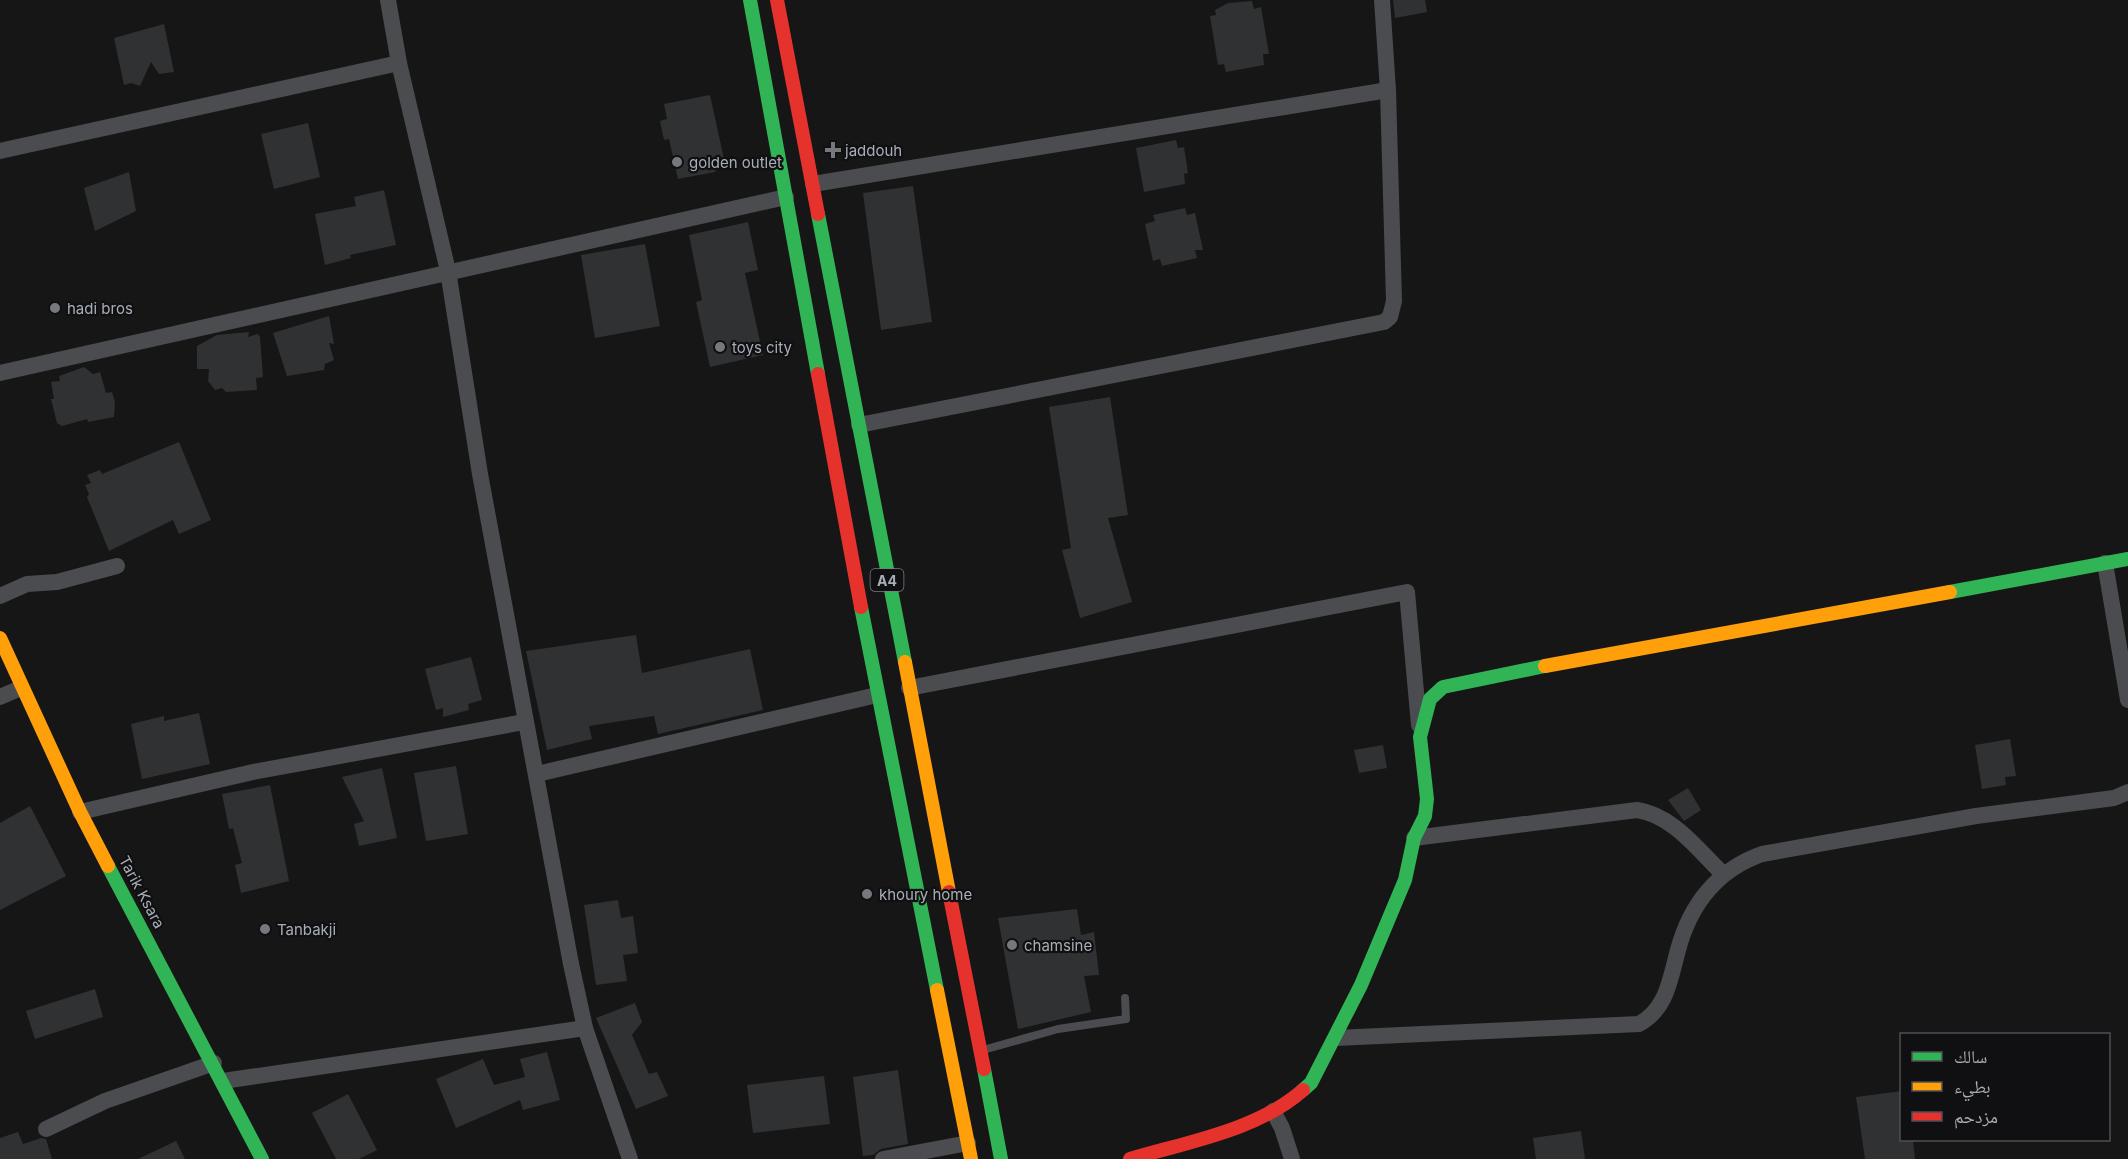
<svg xmlns="http://www.w3.org/2000/svg" width="2128" height="1159" font-family="Inter,'Noto Naskh Arabic',sans-serif">
	<style>
		.building { fill: #303132 }
		.lines { fill: none; stroke-linecap: round; stroke-linejoin: round }
		.lane { stroke: #4a4c4f; stroke-width: 8 }
		.street { stroke: #4a4c4f; stroke-width: 16 }
		.fast { stroke: #30b455; stroke-width: 14 }
		.slow { stroke: #ff9f0a; stroke-width: 14 }
		.jam { stroke: #e5322d; stroke-width: 14 }
		.poi-dot { fill: #75797e; stroke: #101012; stroke-width: 2 }
		.labels { text-anchor: middle; dominant-baseline: central; stroke-width: 4.5; stroke-linejoin: round; paint-order: stroke }
		.shield { fill: #101012; stroke: #7a7f85; stroke-width: 1.5 }
		.shield-label { font-size: 14px; font-weight: bold; fill: #a8aeb6 }
		.poi-label { font-size: 15px; fill: #a8aeb6; stroke: #101012; text-anchor: start }
		.street-label { font-size: 15px; fill: #a8aeb6; stroke: #101012 }
	</style>
	<rect width="100%" height="100%" fill="#161616"/>
	<!-- building -->
	<g class="building">
		<polygon points="1393,0 1425,0 1427,12 1395,18"/>
		<polygon points="1252,1 1254,9 1261,7 1269,54 1263,54 1264,65 1226,72 1224,64 1218,65 1210,16 1216,15 1215,10 1228,3"/>
		<polygon points="164,24 174,72 159,74 151,62 140,86 131,83 124,85 114,38"/>
		<polygon points="710,95 724,159 715,172 678,179 669,139 664,140 660,121 667,119 664,104"/>
		<polygon points="308,123 320,177 274,189 261,134"/>
		<polygon points="1176,140 1178,148 1184,147 1188,173 1184,174 1185,184 1144,192 1136,148"/>
		<polygon points="129,172 136,211 95,231 84,188"/>
		<polygon points="913,186 932,322 881,330 863,193"/>
		<polygon points="384,190 396,245 350,255 351,258 325,265 315,214 356,206 354,197"/>
		<polygon points="1185,208 1187,215 1195,213 1203,250 1195,250 1197,258 1162,266 1160,259 1153,261 1145,224 1155,221 1153,215"/>
		<polygon points="748,222 758,270 745,273 763,355 710,367 696,302 702,300 689,235"/>
		<polygon points="645,244 660,326 595,338 581,255"/>
		<polygon points="329,316 334,344 329,343 334,360 325,364 324,370 287,376 273,333"/>
		<polygon points="249,332 248,337 258,334 260,337 263,377 256,378 257,390 226,392 222,388 215,390 208,381 209,369 197,369 197,346 217,335"/>
		<polygon points="84,367 93,374 100,372 106,393 112,392 115,402 114,417 88,422 87,419 62,426 57,423 51,399 54,399 51,382 60,381 59,376"/>
		<polygon points="1110,397 1128,515 1108,518 1132,602 1080,618 1062,550 1071,548 1049,407"/>
		<polygon points="179,442 211,520 179,534 173,520 109,551 87,497 89,494 85,485 91,483 87,475 100,470 102,474"/>
		<polygon points="636,635 642,673 750,649 763,710 658,734 654,716 589,726 592,739 547,750 526,651"/>
		<polygon points="471,657 482,700 468,704 469,710 443,717 443,708 436,710 425,669"/>
		<polygon points="199,713 210,764 142,779 131,724 164,716 164,721"/>
		<polygon points="2010,739 2016,776 2005,777 2006,785 1982,789 1975,745"/>
		<polygon points="1383,745 1387,768 1359,773 1354,750"/>
		<polygon points="456,766 468,834 426,841 414,773"/>
		<polygon points="382,768 397,838 359,846 354,824 364,821 342,777"/>
		<polygon points="270,785 289,881 241,893 235,865 242,863 233,828 229,829 222,794"/>
		<polygon points="1688,788 1701,810 1684,821 1668,800"/>
		<polygon points="30,806 66,876 0,910 0,823"/>
		<polygon points="618,900 621,918 633,916 638,953 623,955 627,981 596,985 584,905"/>
		<polygon points="1077,909 1081,935 1094,932 1099,975 1084,976 1091,1012 1018,1029 998,918"/>
		<polygon points="95,989 103,1017 35,1039 26,1011"/>
		<polygon points="635,1003 642,1022 632,1035 649,1074 657,1072 668,1096 636,1109 596,1018"/>
		<polygon points="547,1052 560,1100 523,1110 520,1100 456,1128 436,1079 483,1059 494,1085 525,1077 520,1059"/>
		<polygon points="898,1070 908,1144 881,1149 873,1155 863,1156 853,1077"/>
		<polygon points="824,1076 830,1124 753,1133 747,1085"/>
		<polygon points="1902,1091 1902,1140 1913,1140 1915,1159 1865,1159 1856,1097"/>
		<polygon points="348,1094 377,1150 359,1159 336,1159 312,1113"/>
		<polygon points="1581,1131 1585,1159 1536,1159 1533,1138"/>
		<polygon points="18,1132 23,1144 41,1138 46,1139 52,1159 0,1159 0,1138"/>
		<polygon points="176,1141 185,1159 138,1159"/>
	</g>
	<g class="lines">
		<!-- lane -->
		<polyline class="lane" points="983,1050 1058,1029 1126,1019 1125,998"/>
		<!-- street -->
		<g class="street">
			<polyline points="388,0 399,63 448,271 480,474 571,964 585,1028 630,1159"/>
			<polyline points="0,151 399,63"/>
			<polyline points="813,184 1388,90"/>
			<polyline points="0,373 786,197"/>
			<polyline points="859,425 1384,322 1390,317 1394,301 1388,90 1382,0"/>
			<polyline points="2105,563 2128,700"/>
			<polyline points="0,596 27,584 57,582 117,566"/>
			<polyline points="909,688 1407,592 1419,725"/>
			<polyline points="0,697 21,688"/>
			<polyline points="537,774 877,695"/>
			<polyline points="80,812 253,772 524,722"/>
			<path d="M1414,838l223,-28c36,5 62,41 86,64"/>
			<path d="M1336,1038l303,-14c28,-15 31,-45 39,-74 12,-45 39,-80 84,-96l214,-38 138,-18 14,-6"/>
			<polyline points="223,1081 585,1028"/>
			<polyline points="1273,1111 1282,1128 1292,1159"/>
			<polyline points="46,1129 105,1101 214,1063"/>
			<polyline points="883,1159 968,1143"/>
		</g>
		<!-- fast -->
		<g class="fast">
			<polyline points="750,0 818,374"/>
			<polyline points="818,214 905,662"/>
			<polyline points="1950,592 2128,559"/>
			<polyline points="861,607 937,990"/>
			<polyline points="108,866 262,1159"/>
			<polyline points="984,1069 1001,1159"/>
			<polyline points="1303,1090 1311,1083 1361,985 1405,880 1414,838 1425,816 1427,799 1420,737 1430,699 1443,687 1545,666"/>
		</g>
		<!-- slow -->
		<g class="slow">
			<polyline points="0,638 80,812 108,866"/>
			<polyline points="905,662 949,892"/>
			<polyline points="1545,666 1950,592"/>
			<polyline points="937,990 971,1159"/>
		</g>
		<!-- jam -->
		<g class="jam">
			<polyline points="777,0 818,214"/>
			<polyline points="818,374 861,607"/>
			<polyline points="949,892 984,1069"/>
			<path d="M1130,1159c57,-17 128,-29 173,-69"/>
		</g>
	</g>
	<!-- markers -->
	<g class="poi-dot">
		<path d="M830 141h6v6h6v6h-6v6h-6v-6h-6v-6h6z"/>
		<circle cx="677" cy="162" r="6"/>
		<circle cx="55" cy="308" r="6"/>
		<circle cx="720" cy="347" r="6"/>
		<circle cx="867" cy="894" r="6"/>
		<circle cx="265" cy="929" r="6"/>
		<circle cx="1012" cy="945" r="6"/>
	</g>
	<g class="labels">
		<!-- shield labels -->
		<rect class="shield" x="870.5" y="569" width="33" height="22" rx="4.5"/>
		<g class="shield-label">
			<text x="887" y="580">A4</text>
		</g>
		<!-- poi labels -->
		<g class="poi-label">
			<text x="845" y="150">jaddouh</text>
			<text x="689" y="162">golden outlet</text>
			<text x="67" y="308">hadi bros</text>
			<text x="732" y="347">toys city</text>
			<text x="879" y="894">khoury home</text>
			<text x="277" y="929">Tanbakji</text>
			<text x="1024" y="945">chamsine</text>
		</g>
		<!-- street labels -->
		<g class="street-label">
			<text transform="translate(142 892) rotate(62)">Tarik Ksara</text>
		</g>
	</g>
	<!-- legend -->
	<rect x="1900" y="1033" width="210" height="108" fill="#101012" stroke="#4d4f54" stroke-width="1.5"/>
	<rect x="1912" y="1052" width="30" height="9" fill="#30b455" stroke="#4d4f54" stroke-width="1.5"/>
	<text x="1954" y="1063" font-size="18" fill="#a8aeb6">سالك</text>
	<rect x="1912" y="1082" width="30" height="9" fill="#ff9f0a" stroke="#4d4f54" stroke-width="1.5"/>
	<text x="1954" y="1093" font-size="18" fill="#a8aeb6">بطيء</text>
	<rect x="1912" y="1112" width="30" height="9" fill="#e5322d" stroke="#4d4f54" stroke-width="1.5"/>
	<text x="1954" y="1123" font-size="18" fill="#a8aeb6">مزدحم</text>
</svg>
